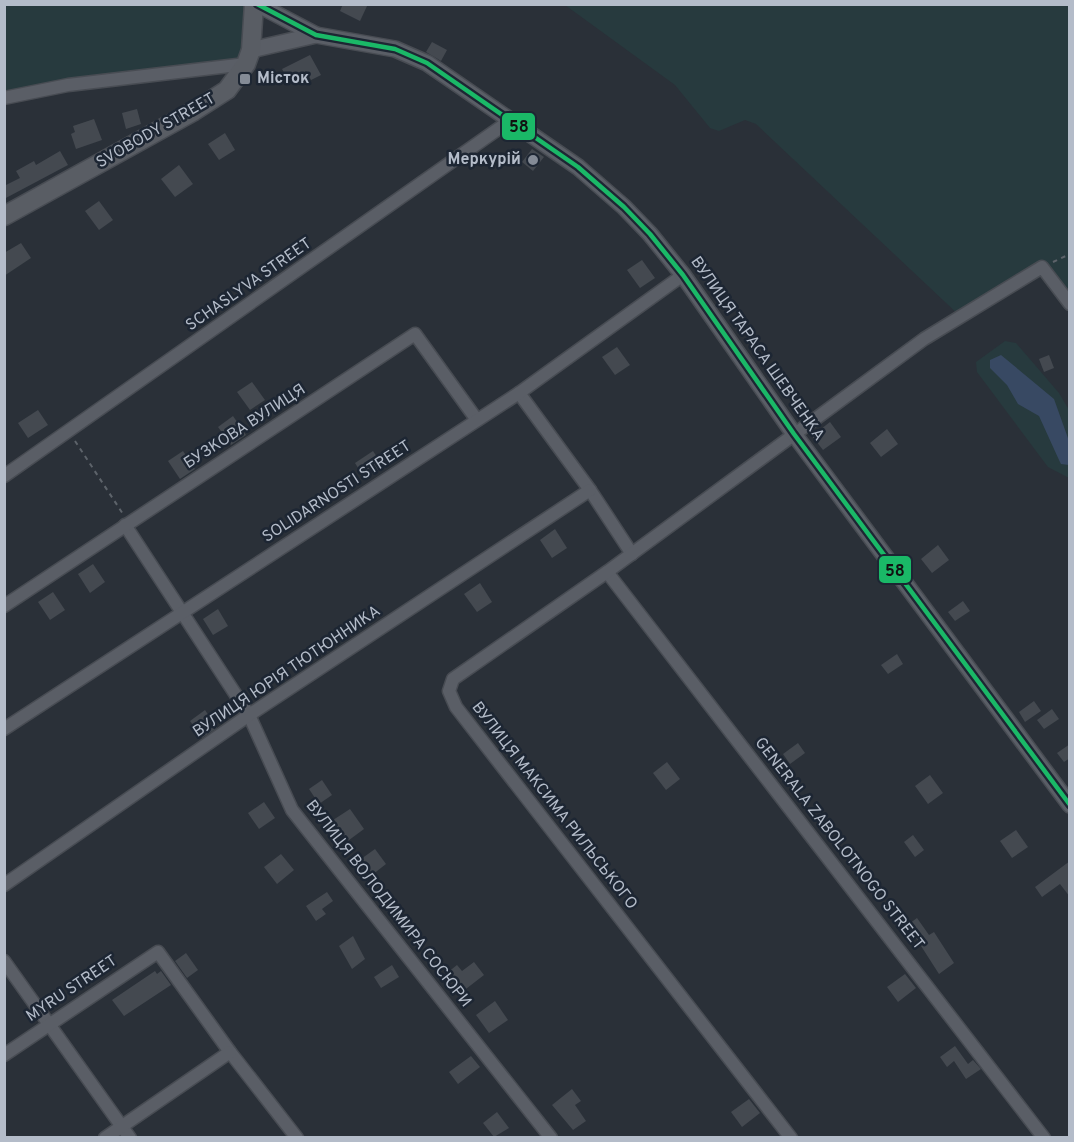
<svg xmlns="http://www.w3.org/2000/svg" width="1074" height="1142" font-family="Overpass,sans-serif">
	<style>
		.green { fill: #273a3e }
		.water { fill: #384963 }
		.building { fill: #444950 }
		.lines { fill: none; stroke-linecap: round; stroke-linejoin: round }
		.minor-casing { stroke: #484c53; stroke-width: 15 }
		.tertiary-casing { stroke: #484c53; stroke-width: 18 }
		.secondary-casing { stroke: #484c53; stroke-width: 21 }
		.path { stroke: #5d636a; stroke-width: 2; stroke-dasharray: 4.5 4.5; stroke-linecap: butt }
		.minor { stroke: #5a5e66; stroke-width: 12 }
		.tertiary { stroke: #5a5e66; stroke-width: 15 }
		.secondary { stroke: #595d64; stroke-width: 18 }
		.bus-1-casing { stroke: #1d2633; stroke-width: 9 }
		.bus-1 { stroke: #1ab867; stroke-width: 4.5 }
		.poi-dot { fill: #848b96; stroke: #1d2633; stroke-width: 2 }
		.labels { text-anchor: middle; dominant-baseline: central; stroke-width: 5; stroke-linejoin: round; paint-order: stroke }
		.poi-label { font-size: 16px; font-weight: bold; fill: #b4bcc9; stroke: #1d2633; text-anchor: start }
		.street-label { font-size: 16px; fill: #b4bcc9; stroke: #1d2633 }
		.line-badge { stroke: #1d2633; stroke-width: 2 }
		.pale-badge-label { font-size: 16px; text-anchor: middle; font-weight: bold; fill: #111 }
	</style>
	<rect width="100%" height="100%" fill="#2a3038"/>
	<!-- green -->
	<g class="green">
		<polygon points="6,5 254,5 246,64 5,98"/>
		<polygon points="565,5 1069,5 1069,304 1042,267 961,317 756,124 745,120 719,131 710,128 675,85"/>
		<polygon points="1005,341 1016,343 1059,393 1069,410 1069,478 1048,467 977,372 976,362"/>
	</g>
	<!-- water -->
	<polygon class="water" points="1001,355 1054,399 1069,441 1069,465 1061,464 1059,460 1039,416 1018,404 1007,385 990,368 990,360"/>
	<!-- building -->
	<g class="building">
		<polygon points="343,4 368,4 360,21 340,11"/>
		<polygon points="432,42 447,50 441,61 426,52"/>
		<polygon points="310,55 321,75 311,80 306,71 289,82 282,69"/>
		<polygon points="137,109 141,124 126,129 122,113"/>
		<polygon points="94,119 102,140 76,149 71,134 75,132 73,126"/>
		<polygon points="225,133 235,150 219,160 208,144"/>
		<polygon points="532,149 544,157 533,171 522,162"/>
		<polygon points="60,151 68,165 4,199 4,186 20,178 16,171 34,161 36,165"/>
		<polygon points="179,165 193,184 175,197 161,179"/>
		<polygon points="99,201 113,220 99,230 85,211"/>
		<polygon points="21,243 31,258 4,276 4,253"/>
		<polygon points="642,260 655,278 640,288 627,270"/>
		<polygon points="617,347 630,365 615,375 602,357"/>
		<polygon points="1049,355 1054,368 1044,372 1039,359"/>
		<polygon points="252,382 265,400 250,410 237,392"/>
		<polygon points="38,410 48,425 28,438 18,423"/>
		<polygon points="233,416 246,435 231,445 218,427"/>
		<polygon points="830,422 841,437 823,450 812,436"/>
		<polygon points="887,429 898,444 881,457 870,443"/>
		<polygon points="183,451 195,469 180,479 168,461"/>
		<polygon points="373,451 383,466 365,479 355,463"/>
		<polygon points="555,529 567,548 552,558 540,540"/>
		<polygon points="938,545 949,560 932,573 921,559"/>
		<polygon points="93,564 105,582 90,593 78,574"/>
		<polygon points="480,583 492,602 477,612 464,594"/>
		<polygon points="53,592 65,610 50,620 38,602"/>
		<polygon points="963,601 970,611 955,621 948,612"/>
		<polygon points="218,609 228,626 213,635 203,619"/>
		<polygon points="897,654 903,664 888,674 881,665"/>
		<polygon points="1034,701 1041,711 1025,722 1019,712"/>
		<polygon points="1052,709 1059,719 1044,729 1037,720"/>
		<polygon points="205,710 217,728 202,738 190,721"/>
		<polygon points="798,743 805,753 790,764 783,754"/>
		<polygon points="1070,744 1070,758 1064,762 1057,753"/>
		<polygon points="667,762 680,779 666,790 653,773"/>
		<polygon points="930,775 943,793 928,804 915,786"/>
		<polygon points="322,780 332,795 319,804 309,789"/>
		<polygon points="264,802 275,818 259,829 248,813"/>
		<polygon points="350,809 364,829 345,843 330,822"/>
		<polygon points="1016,830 1028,847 1012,858 1000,841"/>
		<polygon points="913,835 924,850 915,857 904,842"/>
		<polygon points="375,849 386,864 372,875 361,859"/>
		<polygon points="281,854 294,870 277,884 264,867"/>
		<polygon points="1070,861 1070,897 1060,884 1042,897 1035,887"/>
		<polygon points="327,892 333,901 322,909 326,914 316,921 306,906"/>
		<polygon points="917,918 929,935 934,932 954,963 939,974 914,935 909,938 902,929"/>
		<polygon points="353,936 365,959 352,969 339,946"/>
		<polygon points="186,953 198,970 187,978 175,961"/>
		<polygon points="474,962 484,975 462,992 447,973 457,965 462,971"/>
		<polygon points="392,965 399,977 381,988 374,977"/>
		<polygon points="155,971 157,974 161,971 171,985 124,1016 112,1000"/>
		<polygon points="905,974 916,988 898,1002 887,987"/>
		<polygon points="495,1001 508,1020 489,1033 476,1015"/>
		<polygon points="955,1046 968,1064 973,1060 981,1069 966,1079 954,1061 947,1067 940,1057"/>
		<polygon points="471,1056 480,1067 458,1084 449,1072"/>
		<polygon points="572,1089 581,1101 575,1105 586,1121 573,1130 552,1105"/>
		<polygon points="749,1099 760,1113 742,1127 731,1112"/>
		<polygon points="497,1112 509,1128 494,1137 483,1123"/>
	</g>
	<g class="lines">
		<!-- minor casing -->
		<g class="minor-casing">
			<g id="minor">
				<polyline points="4,98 68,85 246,64"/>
				<polyline points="519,393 590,490 632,554"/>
				<polyline points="4,476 511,120"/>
				<polyline points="125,525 249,715 292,810 551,1138"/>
				<polyline points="607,572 1044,1138"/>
				<polyline points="4,606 415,334 477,420"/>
				<polyline points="4,729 519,393 683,275"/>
				<polyline points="4,885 249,715 590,490"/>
				<polyline points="4,961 130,1138"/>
				<polyline points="4,1055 158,952 230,1052 297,1138"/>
				<polyline points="105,1138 230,1052"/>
				<polyline points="791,1138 456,707 449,691 453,679 607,572 924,339 1042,267 1070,304"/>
			</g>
		</g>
		<!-- tertiary casing -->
		<g class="tertiary-casing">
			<g id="tertiary">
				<polyline points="257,4 316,35 395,49 427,63 578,167 624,207 650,234 683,275 794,434 1070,805"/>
				<polyline points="251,50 316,35"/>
			</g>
		</g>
		<!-- secondary casing -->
		<g class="secondary-casing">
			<polyline id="secondary" points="4,216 194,111 227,90 246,64 251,50 254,4"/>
		</g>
		<!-- path -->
		<g class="path">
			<polyline points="1053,262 1070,254"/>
			<polyline points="75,441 123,514"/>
		</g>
		<!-- minor -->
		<use href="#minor" class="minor"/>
		<!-- tertiary -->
		<use href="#tertiary" class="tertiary"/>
		<!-- secondary -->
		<use href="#secondary" class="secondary"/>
		<!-- bus-1 casing -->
		<g class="bus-1-casing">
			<polyline id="bus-1" points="257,4 316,35 395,49 427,63 578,167 624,207 650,234 683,275 794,434 1070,805"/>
		</g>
		<!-- bus-1 -->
		<use href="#bus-1" class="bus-1"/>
	</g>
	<!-- markers -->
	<g class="poi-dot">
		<rect x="239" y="73" width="12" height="12" rx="3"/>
		<circle cx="533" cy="160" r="6"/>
	</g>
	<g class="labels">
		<!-- poi labels -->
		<g class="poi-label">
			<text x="257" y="79">Місток</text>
			<text x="521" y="160" text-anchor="end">Меркурій</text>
		</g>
		<!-- street labels -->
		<g class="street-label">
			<text transform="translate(156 131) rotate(-30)">SVOBODY STREET</text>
			<text transform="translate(249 285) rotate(-35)">SCHASLYVA STREET</text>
			<text transform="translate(757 349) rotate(55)">ВУЛИЦЯ ТАРАСА ШЕВЧЕНКА</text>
			<text transform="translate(245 427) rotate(-33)">БУЗКОВА ВУЛИЦЯ</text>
			<text transform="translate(337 492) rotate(-33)">SOLIDARNOSTI STREET</text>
			<text transform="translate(287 672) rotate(-34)">ВУЛИЦЯ ЮРІЯ ТЮТЮННИКА</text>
			<text transform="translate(554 806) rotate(52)">ВУЛИЦЯ МАКСИМА РИЛЬСЬКОГО</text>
			<text transform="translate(839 844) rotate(52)">GENERALA ZABOLOTNOGO STREET</text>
			<text transform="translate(388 904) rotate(52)">ВУЛИЦЯ ВОЛОДИМИРА СОСЮРИ</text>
			<text transform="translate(72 989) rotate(-34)">MYRU STREET</text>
		</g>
	</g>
	<g class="line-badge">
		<rect x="501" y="112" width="35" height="29" rx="6" fill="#1ab867"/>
		<rect x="878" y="555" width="34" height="29" rx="6" fill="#1ab867"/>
	</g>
	<g class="pale-badge-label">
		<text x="519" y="132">58</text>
		<text x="895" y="576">58</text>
	</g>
	<!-- border -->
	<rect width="1074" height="1142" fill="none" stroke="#b4bcc9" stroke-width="12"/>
</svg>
